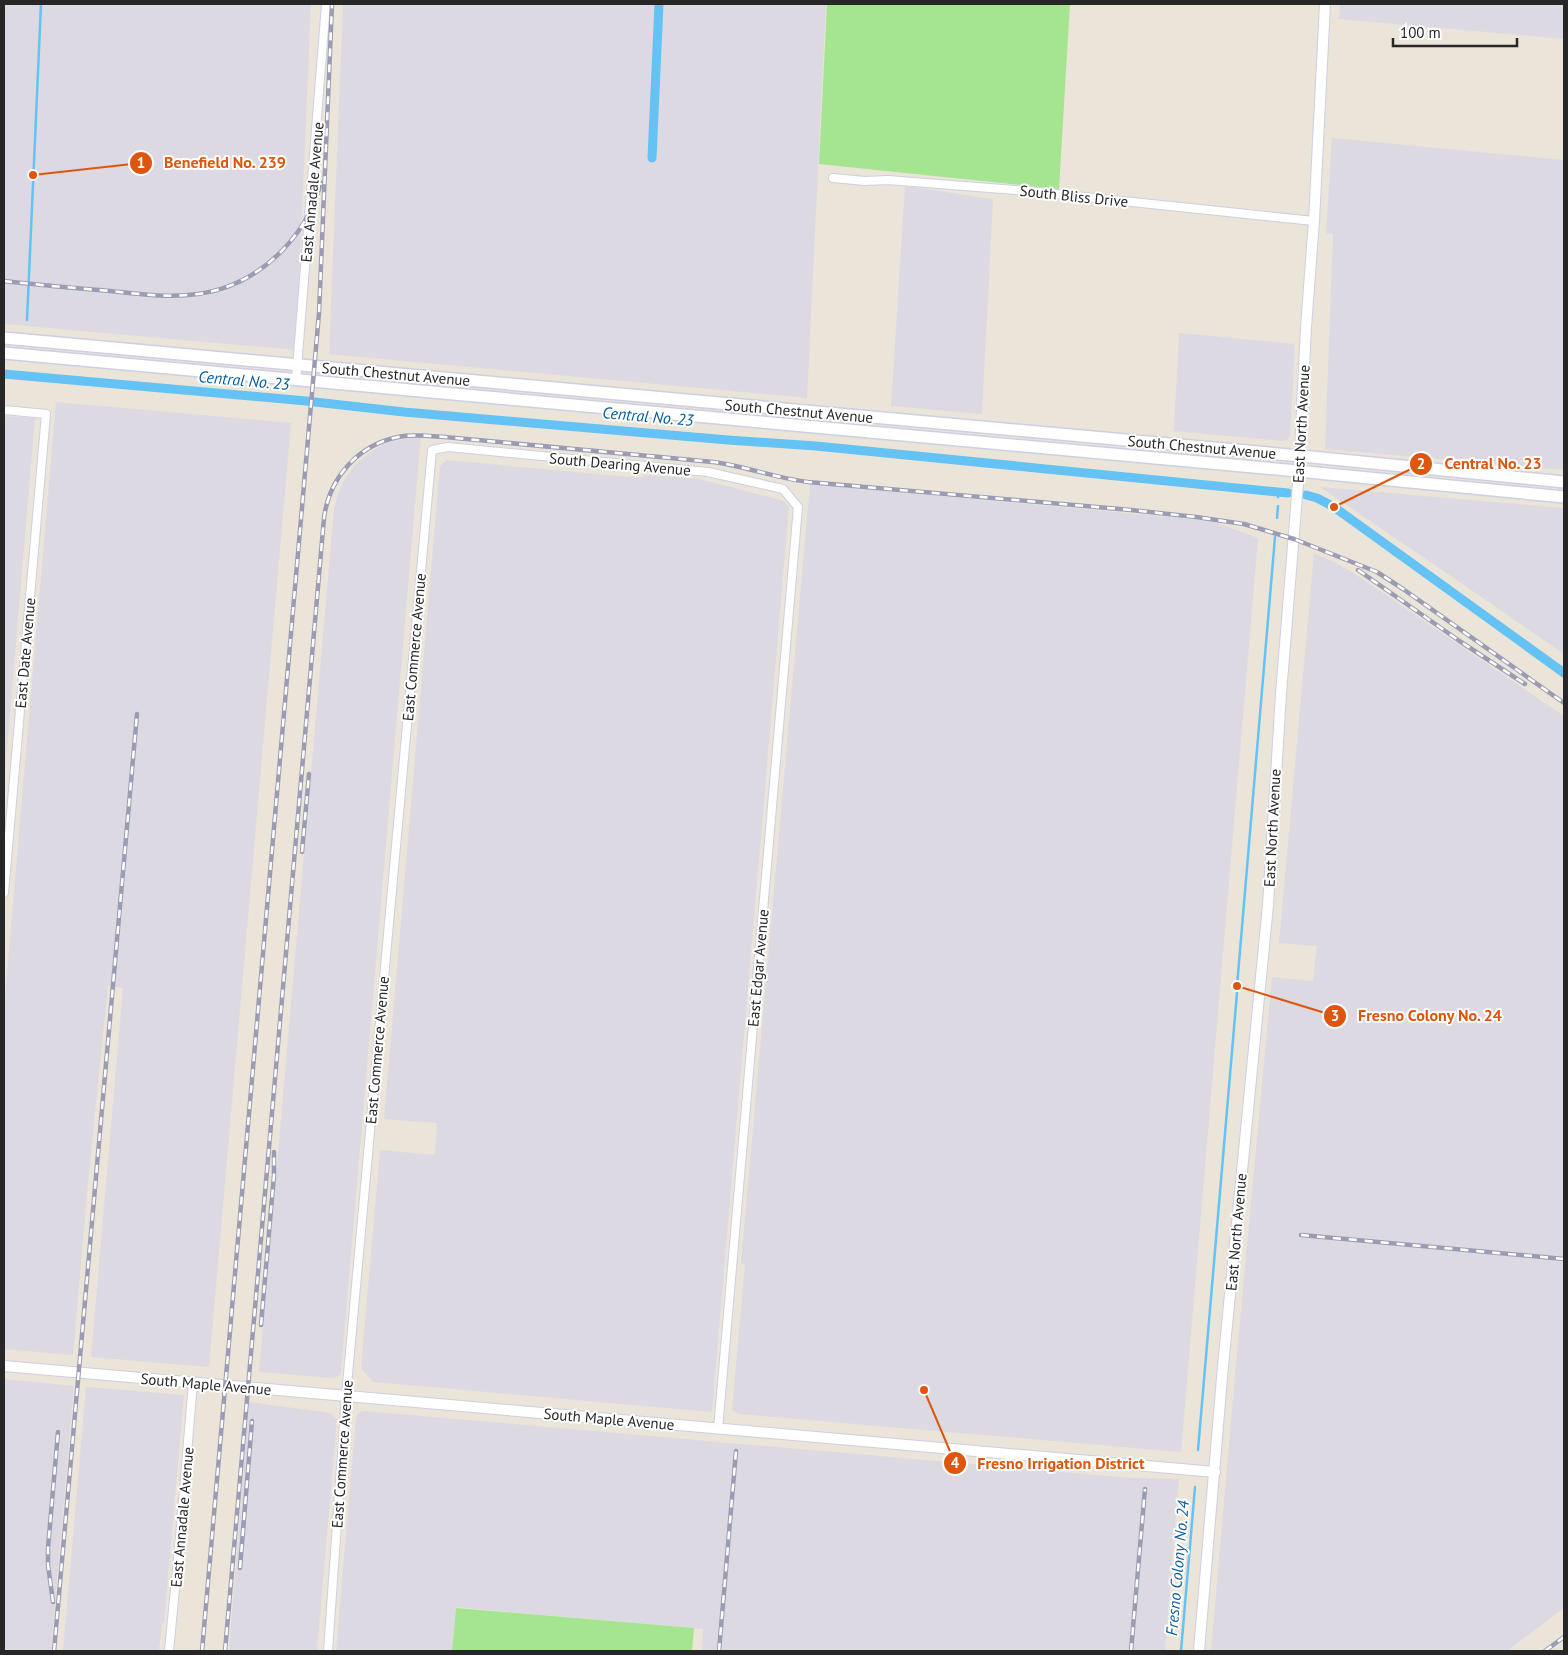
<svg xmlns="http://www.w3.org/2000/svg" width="1568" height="1655" font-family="'PT Sans',sans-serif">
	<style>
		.industrial { fill: #ddd9e3 }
		.green { fill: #a6e590 }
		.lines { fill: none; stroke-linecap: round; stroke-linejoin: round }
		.stream { stroke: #64c2f4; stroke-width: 2.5 }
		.canal { stroke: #64c2f4; stroke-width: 9 }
		.minor-casing { stroke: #cdcfe2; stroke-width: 10 }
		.tertiary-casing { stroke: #cdcfe2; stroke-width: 12 }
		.secondary-casing { stroke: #cdcfe2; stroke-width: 14 }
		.minor { stroke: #fff; stroke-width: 8 }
		.tertiary { stroke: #fff; stroke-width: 10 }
		.secondary { stroke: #fff; stroke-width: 11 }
		.rail-casing { stroke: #9b9cb3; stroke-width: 4.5 }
		.rail { stroke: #fff; stroke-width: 2.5; stroke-dasharray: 8; stroke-linecap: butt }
		.labels { text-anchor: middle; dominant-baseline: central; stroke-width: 4; stroke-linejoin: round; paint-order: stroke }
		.street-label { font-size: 15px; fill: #272727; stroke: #fff }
		.water-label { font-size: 16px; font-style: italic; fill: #075c9c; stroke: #fff }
		.leader { fill: none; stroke: #de560d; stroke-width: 2 }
		.callout-dot { fill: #de560d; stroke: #fff; stroke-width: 2 }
		.mark-label { font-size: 15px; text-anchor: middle; font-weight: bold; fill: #fff }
		.callout-label { font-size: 16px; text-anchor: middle; font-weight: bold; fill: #de560d; stroke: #fff; stroke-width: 4; stroke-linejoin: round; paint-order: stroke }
	</style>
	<rect width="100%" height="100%" fill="#ebe4d8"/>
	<!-- industrial -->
	<g class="industrial">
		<polygon points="4,4 311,4 296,350 4,324"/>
		<polygon points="343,4 826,4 807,398 329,354"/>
		<polygon points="1340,4 1564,4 1564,39 1339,19"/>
		<polygon points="1332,138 1564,160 1564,470 1325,449 1333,234 1326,233"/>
		<polygon points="905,186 993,199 982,414 891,406"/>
		<polygon points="1179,333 1295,344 1290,436 1287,440 1283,441 1174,431"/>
		<polygon points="56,402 291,423 209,1367 91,1357 123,988 108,986 89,1171 73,1355 4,1349 4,1008"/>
		<polygon points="4,416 35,418 4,784"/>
		<polygon points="421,435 341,1371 339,1376 333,1378 259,1372 334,509 338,493 345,479 355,465 367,455 381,445 396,439"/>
		<polygon points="447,460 640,478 645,475 699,479 784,501 789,506 712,1412 373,1382 361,1368 380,1150 435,1155 437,1123 384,1119 440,466"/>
		<polygon points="810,484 1212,521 1258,538 1181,1452 739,1414 732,1410 745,1264 741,1263"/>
		<polygon points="1320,487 1564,508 1564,654 1429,561"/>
		<polygon points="1314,553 1332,561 1352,572 1564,716 1564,1608 1507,1651 1211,1651 1236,1364 1272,977 1313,981 1317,946 1279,943"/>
		<polygon points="4,1379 74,1386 51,1651 4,1651"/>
		<polygon points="86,1387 184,1395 164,1623 162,1624 159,1651 63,1651"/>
		<polygon points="249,1402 331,1413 337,1420 317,1651 229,1651"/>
		<polygon points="364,1411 1132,1478 1179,1479 1165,1651 702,1651 703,1629 456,1607 452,1651 336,1651 356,1418 358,1413"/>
	</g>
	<!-- green -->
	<g class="green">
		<polygon points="827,4 1070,4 1059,189 819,164"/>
		<polygon points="456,1608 694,1628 692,1651 452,1651"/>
	</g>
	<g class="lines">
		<!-- stream -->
		<g class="stream">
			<polyline points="27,320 41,4"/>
			<polyline points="1278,492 1278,497"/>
			<polyline points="1277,518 1278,506"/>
			<polyline points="1237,986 1275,537"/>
			<polyline points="1198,1450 1237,993"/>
			<polyline points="1181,1651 1195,1487"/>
		</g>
		<!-- canal -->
		<g class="canal">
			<polyline points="652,158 659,4"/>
			<polyline points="4,374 306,401 404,412 728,440 816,446 1288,493"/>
			<polyline points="1306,495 1317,498 1334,507 1564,673"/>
		</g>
		<!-- minor casing -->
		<g class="minor-casing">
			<g id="minor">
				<polyline points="833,178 865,181 888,180 1027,191 1314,221"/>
				<polyline points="296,380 326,4"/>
				<polyline points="4,410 46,414 4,893"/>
				<polyline points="169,1651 180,1537 193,1382"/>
				<polyline points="328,1651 346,1396 432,450 448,447 708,472 783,489 798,507 718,1429"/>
			</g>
		</g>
		<!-- tertiary casing -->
		<g class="tertiary-casing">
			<g id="tertiary">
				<polyline points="4,1366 1215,1472"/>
				<polyline points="1199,1651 1223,1366 1268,905 1281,694 1299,471 1306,327 1314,221 1325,4"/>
			</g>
		</g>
		<!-- secondary casing -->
		<g class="secondary-casing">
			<g id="secondary">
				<polyline points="4,338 1312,457 1564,482"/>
				<polyline points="4,353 1287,470 1564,497"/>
			</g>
		</g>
		<!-- minor -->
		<use href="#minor" class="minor"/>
		<!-- tertiary -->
		<use href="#tertiary" class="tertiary"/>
		<!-- secondary -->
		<use href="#secondary" class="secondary"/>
		<!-- rail casing -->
		<g class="rail-casing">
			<g id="rail">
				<path d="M4,281c35,4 71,7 106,10 29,3 58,7 88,3 59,-8 107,-54 123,-111"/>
				<polyline points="1358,570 1461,642 1525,684"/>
				<polyline points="302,852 309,774"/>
				<polyline points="1301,1235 1564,1259"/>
				<polyline points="261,1325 274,1175 274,1152"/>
				<polyline points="240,1568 252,1421"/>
				<polyline points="53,1602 48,1565 48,1548 58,1432"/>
				<polyline points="54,1651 137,714"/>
				<polyline points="202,1651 319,313 332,4"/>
				<path d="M225,1651l99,-1133c5,-40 34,-73 74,-81 16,-3 31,-1 47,0l268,25c32,4 62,16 95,20l323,28 65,7 48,7 50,15 83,33 26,17 161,114"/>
				<polyline points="719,1651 736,1451"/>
				<polyline points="1131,1651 1145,1489"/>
				<polyline points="1545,1651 1564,1637"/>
			</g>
		</g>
		<!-- rail -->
		<use href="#rail" class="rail"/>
	</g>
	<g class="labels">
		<!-- street labels -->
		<g class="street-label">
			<text transform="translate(312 192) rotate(-85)">East Annadale Avenue</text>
			<text transform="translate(1074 196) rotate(6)">South Bliss Drive</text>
			<text transform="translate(396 374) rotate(5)">South Chestnut Avenue</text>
			<text transform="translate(799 411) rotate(5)">South Chestnut Avenue</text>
			<text transform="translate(1301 424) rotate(-87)">East North Avenue</text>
			<text transform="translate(1202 447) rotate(5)">South Chestnut Avenue</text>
			<text transform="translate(620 464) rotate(5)">South Dearing Avenue</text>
			<text transform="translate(414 647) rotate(-85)">East Commerce Avenue</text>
			<text transform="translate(25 653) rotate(-85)">East Date Avenue</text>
			<text transform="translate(1272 828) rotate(-87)">East North Avenue</text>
			<text transform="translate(758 968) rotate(-85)">East Edgar Avenue</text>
			<text transform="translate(377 1050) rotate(-85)">East Commerce Avenue</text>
			<text transform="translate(1236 1232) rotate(-85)">East North Avenue</text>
			<text transform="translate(206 1384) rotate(5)">South Maple Avenue</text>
			<text transform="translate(609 1419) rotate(5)">South Maple Avenue</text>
			<text transform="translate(342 1454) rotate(-86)">East Commerce Avenue</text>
			<text transform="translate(182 1517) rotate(-85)">East Annadale Avenue</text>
		</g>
		<!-- water labels -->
		<g class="water-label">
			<text transform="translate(244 380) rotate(5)">Central No. 23</text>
			<text transform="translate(648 416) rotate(5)">Central No. 23</text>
			<text transform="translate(1177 1568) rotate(-85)">Fresno Colony No. 24</text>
		</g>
	</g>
	<!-- callouts -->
	<path class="leader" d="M33 175L141 163M1334 507L1421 464M1237 986L1335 1016M924 1390L955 1463"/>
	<g class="callout-dot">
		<circle cx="33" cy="175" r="5"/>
		<circle cx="1334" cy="507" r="5"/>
		<circle cx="1237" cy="986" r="5"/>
		<circle cx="924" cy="1390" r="5"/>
		<circle cx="141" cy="163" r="12"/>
		<circle cx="1421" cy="464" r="12"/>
		<circle cx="1335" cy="1016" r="12"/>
		<circle cx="955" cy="1463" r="12"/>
	</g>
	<g class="mark-label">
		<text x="141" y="168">1</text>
		<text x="1421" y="469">2</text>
		<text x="1335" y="1021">3</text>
		<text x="955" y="1468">4</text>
	</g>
	<g class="callout-label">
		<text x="225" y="168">Benefield No. 239</text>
		<text x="1493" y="469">Central No. 23</text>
		<text x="1430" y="1021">Fresno Colony No. 24</text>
		<text x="1061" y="1469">Fresno Irrigation District</text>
	</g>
	<!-- border -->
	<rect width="1568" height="1655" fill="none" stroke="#272727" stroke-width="10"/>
	<!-- scale -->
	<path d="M1393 38v8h124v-8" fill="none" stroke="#272727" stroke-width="2.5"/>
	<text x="1400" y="38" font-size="15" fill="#272727" stroke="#ffffff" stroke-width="4" paint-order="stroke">100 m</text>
</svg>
